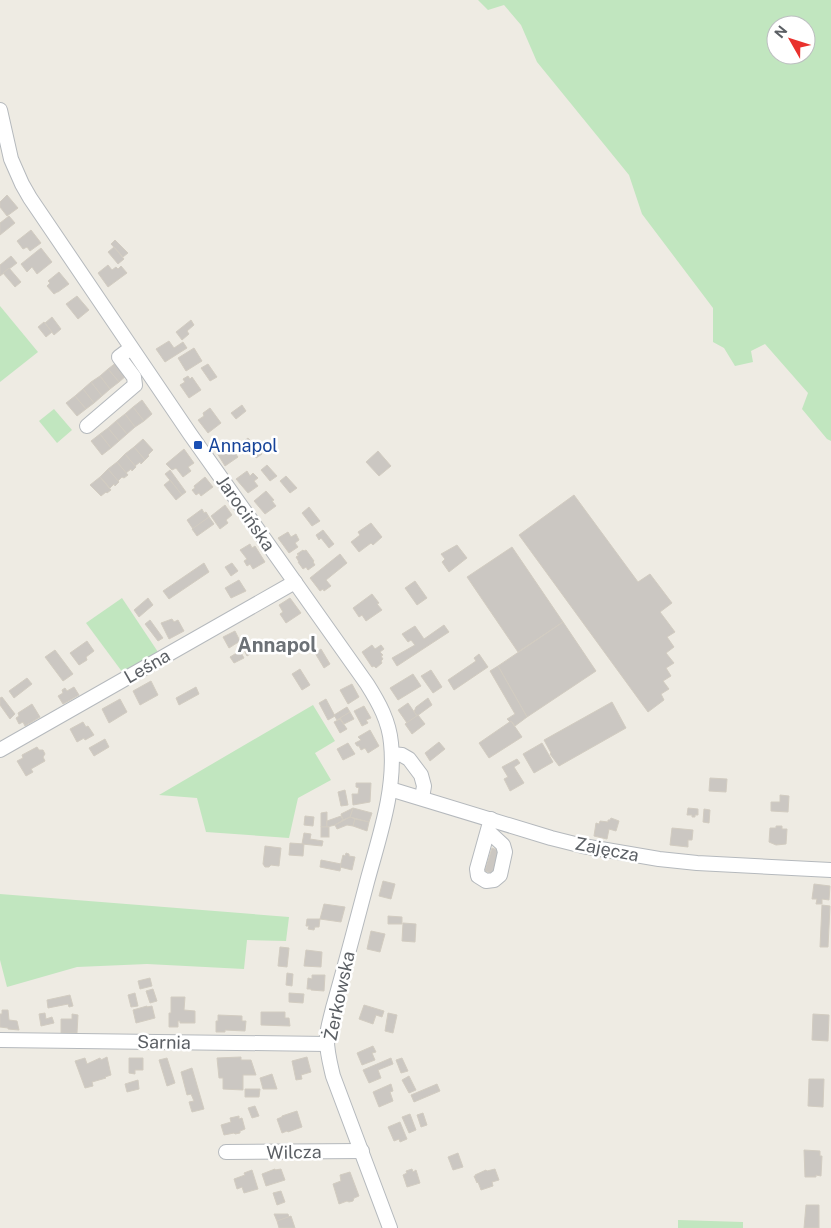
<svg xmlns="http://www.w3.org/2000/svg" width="831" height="1228" font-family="'Public Sans',sans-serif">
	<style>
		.green { fill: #c1e6bf; fill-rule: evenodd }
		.building { fill: #cbc7c2; stroke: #d2ccc1 }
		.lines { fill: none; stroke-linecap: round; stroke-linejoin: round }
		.minor-casing { stroke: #b5b9bd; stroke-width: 16 }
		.minor { stroke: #fff; stroke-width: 14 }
		.transit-dot { fill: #1a4fb4; stroke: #fff; stroke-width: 2 }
		.labels { text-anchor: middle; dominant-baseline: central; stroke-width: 5; stroke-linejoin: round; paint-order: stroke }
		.transit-label { font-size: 18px; fill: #164399; stroke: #fff; text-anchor: start }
		.street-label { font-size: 18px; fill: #5b5f64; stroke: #fff }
		.quarter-label { font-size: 20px; font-weight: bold; fill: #6c7176; stroke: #fff }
	</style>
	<rect width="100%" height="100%" fill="#eeebe3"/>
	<!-- green -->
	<g class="green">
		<path d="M478,0h353v441l-4,-2 -25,-30 6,-16 -43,-49 -14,7 2,11 -18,4 -11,-18 -11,-6v-34l-71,-94 -13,-39 -92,-113 -16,-37 -17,-20 -16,5zM776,25h30v30h-30z"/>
		<polygon points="0,306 38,352 0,382"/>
		<polygon points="54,409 72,430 57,443 39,421"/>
		<polygon points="122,598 158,652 123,673 86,623"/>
		<polygon points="313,705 335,741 315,753 331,780 298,798 289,838 206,832 197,798 159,795"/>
		<polygon points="0,894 289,917 286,941 247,940 244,969 147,964 77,967 7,987 0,960"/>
		<polygon points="678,1220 743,1222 743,1228 678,1228"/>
	</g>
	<!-- building -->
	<g class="building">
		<polygon points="7,195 18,208 7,216 0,207 0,202"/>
		<polygon points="9,216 15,223 0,235 0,223"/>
		<polygon points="31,230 41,243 30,251 27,247 23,249 17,241"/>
		<polygon points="115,240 128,253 123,257 111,244"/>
		<polygon points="114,247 124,259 118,264 108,252"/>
		<polygon points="41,248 52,262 37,274 32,267 27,272 21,264"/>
		<polygon points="11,256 17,263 0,276 0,265"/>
		<polygon points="108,265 112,270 116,267 118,269 121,266 127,273 108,287 98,273"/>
		<polygon points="9,268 21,282 15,287 3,273"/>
		<polygon points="59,272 69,284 58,292 57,292 54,294 47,286 50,283 48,281"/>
		<polygon points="77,296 89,310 78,319 66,304"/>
		<polygon points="52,317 61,329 54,335 45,323"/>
		<polygon points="191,320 194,325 187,331 189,334 182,340 176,332"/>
		<polygon points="44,322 52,332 46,337 38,327"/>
		<polygon points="169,341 174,348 183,342 187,348 165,362 156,349"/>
		<polygon points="194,348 202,361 186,371 178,358"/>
		<polygon points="117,362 127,375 119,382 108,369"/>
		<polygon points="208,364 217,377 210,381 201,368"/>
		<polygon points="108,369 119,382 110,389 100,376"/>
		<polygon points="100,376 110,389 102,396 91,382"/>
		<polygon points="188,376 190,379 192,377 201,390 189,398 180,385 185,382 183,379"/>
		<polygon points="91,382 102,396 94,403 83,389"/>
		<polygon points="83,389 94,403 86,409 75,396"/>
		<polygon points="75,396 86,409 77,416 66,403"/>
		<polygon points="142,400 152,414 144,421 133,407"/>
		<polygon points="242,405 246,411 236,419 231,413"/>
		<polygon points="133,407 144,421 135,427 125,414"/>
		<polygon points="210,408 221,423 208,433 198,420 204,416 203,413"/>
		<polygon points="125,414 135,427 127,434 116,421"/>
		<polygon points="116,421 127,434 119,441 108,428"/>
		<polygon points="108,428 119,441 111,448 100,434"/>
		<polygon points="100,434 111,448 102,455 91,441"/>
		<polygon points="248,438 262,454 256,458 243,442"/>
		<polygon points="143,439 153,450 148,455 149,456 145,460 134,447"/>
		<polygon points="233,442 236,446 232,449 238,457 225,466 217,453"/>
		<polygon points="134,447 145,460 141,464 140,462 135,466 125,454"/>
		<polygon points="184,449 194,463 188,467 191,471 183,477 176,468 172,470 166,464"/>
		<polygon points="378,451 391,466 379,476 366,462"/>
		<polygon points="125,454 136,467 132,471 131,469 126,473 117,462"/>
		<polygon points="117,462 128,475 124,478 122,477 118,481 108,469"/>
		<polygon points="267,465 277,476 270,481 261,470"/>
		<polygon points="108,469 119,482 115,486 114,484 110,488 100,477"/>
		<polygon points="170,470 186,492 182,495 165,474"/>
		<polygon points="247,471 250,476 253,473 258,478 254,481 258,486 248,493 236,479"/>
		<polygon points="286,476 297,488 290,493 280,481"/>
		<polygon points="100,477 111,490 107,493 106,492 101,496 90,485"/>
		<polygon points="205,477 213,487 201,496 199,493 196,495 192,490 195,488 194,486"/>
		<polygon points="170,480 182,495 176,500 164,485"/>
		<polygon points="266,491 274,500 272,501 276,506 265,514 254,501"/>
		<polygon points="574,495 638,582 650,574 672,603 660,612 675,632 667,637 674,647 666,653 674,663 666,668 671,676 663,681 669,689 661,694 664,700 648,712 519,535"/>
		<polygon points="225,505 232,515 226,520 228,523 220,529 211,516"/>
		<polygon points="309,507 320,521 312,526 302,513"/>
		<polygon points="202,509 204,513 206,512 209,517 193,529 187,520"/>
		<polygon points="209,517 214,524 197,536 192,529"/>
		<polygon points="371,523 382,537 373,545 371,543 359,552 351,542 360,535 358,532"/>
		<polygon points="323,530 334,544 329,548 321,538 319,540 316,535"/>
		<polygon points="288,532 291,537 296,534 299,540 295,543 298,547 289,553 278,538"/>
		<polygon points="250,544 252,548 255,546 265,562 253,569 250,564 247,566 244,561 247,559 240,550"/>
		<polygon points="457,545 467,558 449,572 442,562 445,559 441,554"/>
		<polygon points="512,547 563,622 518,652 467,577"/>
		<polygon points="303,550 304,551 306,550 314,561 313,562 315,565 308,570 306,567 303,569 298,562 299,562 296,557 299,555 297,554"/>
		<polygon points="340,554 347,563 326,580 331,586 324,591 323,589 320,591 310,578"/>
		<polygon points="204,563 209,572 169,599 163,591"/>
		<polygon points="232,563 238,571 231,576 225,567"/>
		<polygon points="239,580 246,591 231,598 225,588"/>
		<polygon points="415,581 427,598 417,605 405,588"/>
		<polygon points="372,594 379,603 377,604 382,610 366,621 362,615 359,617 353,608"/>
		<polygon points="148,598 153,605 139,617 134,610"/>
		<polygon points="290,598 301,613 286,623 280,614 283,612 279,605"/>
		<polygon points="172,619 174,622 178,620 184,631 169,639 161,623"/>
		<polygon points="150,620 163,638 158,641 145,624"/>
		<polygon points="563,622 596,671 527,717 498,666"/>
		<polygon points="444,625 449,632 397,666 392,658 415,645 411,640 408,642 402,634 415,626 424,639"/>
		<polygon points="235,631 240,641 229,648 223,637"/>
		<polygon points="87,641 94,651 86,657 87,660 79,665 70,653"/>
		<polygon points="248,643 250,647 252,645 255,651 247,656 244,650 247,648 246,645"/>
		<polygon points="372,645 375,649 381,645 384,649 380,652 383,655 381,656 383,659 381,661 382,663 376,668 374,666 372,667 362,652"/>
		<polygon points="321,649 330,664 324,668 315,653"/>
		<polygon points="55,650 73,674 63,681 45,657"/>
		<polygon points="240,651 244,658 234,663 230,657"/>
		<polygon points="479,654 488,667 454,690 448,680 476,661 474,658"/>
		<polygon points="498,666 527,717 515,726 511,721 510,722 507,719 515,714 490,671"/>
		<polygon points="300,669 310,685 302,690 292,674"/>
		<polygon points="431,670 442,687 433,693 421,676"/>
		<polygon points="413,674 421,686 398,700 390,688"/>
		<polygon points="27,678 32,684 14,698 9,691"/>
		<polygon points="151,681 158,695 140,705 133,691"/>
		<polygon points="352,684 359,697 348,704 340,690"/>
		<polygon points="74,687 79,695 63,704 58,696 63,693 62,690 65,688 67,691"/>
		<polygon points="196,687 199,694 179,705 176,698"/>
		<polygon points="2,697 15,714 10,719 0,705 0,698"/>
		<polygon points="428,698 432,705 417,716 414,712 416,707"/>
		<polygon points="120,699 127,712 109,723 102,709"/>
		<polygon points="326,699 335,716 328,720 319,703"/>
		<polygon points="612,702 626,728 559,766 550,754 551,753 544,740"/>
		<polygon points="408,703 417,716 407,723 398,710"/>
		<polygon points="32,704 40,717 25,726 23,722 19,724 16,718 19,716 18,713"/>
		<polygon points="364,706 371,718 366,720 368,723 362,726 354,711"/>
		<polygon points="347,707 350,712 337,720 334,715"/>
		<polygon points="350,712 354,719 344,724 340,718"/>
		<polygon points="418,715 425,724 412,734 405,724"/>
		<polygon points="340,719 347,729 340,733 334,722"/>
		<polygon points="511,721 522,737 489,758 479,743"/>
		<polygon points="83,722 86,727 88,726 94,735 85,740 84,738 77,742 70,729"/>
		<polygon points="370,730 379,746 368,753 365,748 361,750 359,746 357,746 355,743 361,740 358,737"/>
		<polygon points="105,739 109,747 94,756 89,748"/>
		<polygon points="439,742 445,749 430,761 425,753"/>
		<polygon points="348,743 355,754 343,760 337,749"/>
		<polygon points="542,743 553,762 534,773 523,754"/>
		<polygon points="37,747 39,750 43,750 45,754 43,757 45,761 31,769 33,772 26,776 17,761 23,758 22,755"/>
		<polygon points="517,759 520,763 514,767 524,783 510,791 504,779 508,777 502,767"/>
		<polygon points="710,778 727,779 726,792 709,791"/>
		<polygon points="356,783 371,783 370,802 353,805 352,794 358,794 359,788 356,787"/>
		<polygon points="345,790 348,805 341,806 338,792"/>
		<polygon points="780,795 789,796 788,812 771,811 771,802 780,802"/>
		<polygon points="353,808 372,813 369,822 350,817"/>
		<polygon points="353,808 350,817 343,820 341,814"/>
		<polygon points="688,808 698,809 698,815 695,815 695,817 692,817 692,815 687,815"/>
		<polygon points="704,809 710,810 709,823 703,822"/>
		<polygon points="327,812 327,827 321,827 321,813"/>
		<polygon points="305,816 314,817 313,826 304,825"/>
		<polygon points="341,816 343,820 335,825 327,827 327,821"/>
		<polygon points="350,817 355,819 353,826 347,825 337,829 335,825"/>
		<polygon points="611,818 619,821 616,831 609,829 607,839 594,836 596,823 599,824 600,821 608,822 608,820 610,820"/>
		<polygon points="355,819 369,822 367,831 353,826"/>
		<polygon points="776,826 782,826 782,829 787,829 786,844 776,845 769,842 770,828 776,828"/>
		<rect x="321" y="827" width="8" height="10"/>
		<polygon points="672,828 693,830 692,840 688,840 688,847 670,845"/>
		<polygon points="304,833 311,834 310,839 323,841 322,846 302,844"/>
		<polygon points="290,843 304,844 303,856 289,855"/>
		<polygon points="265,846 281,848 279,866 271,865 269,867 265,867 263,864"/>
		<polygon points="492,848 502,852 494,874 485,871"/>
		<polygon points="346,853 349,854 349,856 355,857 352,870 340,867 343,855 345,856"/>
		<polygon points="321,860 341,864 340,871 320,867"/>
		<polygon points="383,881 395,884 391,899 379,896"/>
		<polygon points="814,884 830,886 829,900 822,899 822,904 816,904 817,899 812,899"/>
		<polygon points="324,904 345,907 341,922 320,919"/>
		<polygon points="822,905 830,906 828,947 820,947"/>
		<polygon points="388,916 402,917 402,924 388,924"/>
		<polygon points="307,919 320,919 319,927 315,927 314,930 308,929 309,926 306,926"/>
		<polygon points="403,923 416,924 415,942 402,941"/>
		<polygon points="371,931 385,934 380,952 367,949"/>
		<polygon points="280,947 289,948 287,967 278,966"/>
		<polygon points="306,950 322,952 321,967 304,966"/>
		<polygon points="287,973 293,974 292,986 286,985"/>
		<polygon points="312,975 325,975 324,991 311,990 311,989 307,989 308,978 312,979"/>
		<polygon points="150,978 152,986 140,989 138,981"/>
		<polygon points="153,989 157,1001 150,1003 146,991"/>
		<polygon points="135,993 138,1006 131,1007 128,995"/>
		<polygon points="289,993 304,994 303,1003 289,1002"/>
		<polygon points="70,995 73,1006 69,1007 68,1004 48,1008 47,1000"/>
		<polygon points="171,997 185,997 184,1010 195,1011 195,1023 180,1023 180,1021 178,1021 178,1027 169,1027 169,1013 171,1013"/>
		<polygon points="364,1005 384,1011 382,1017 376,1015 373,1024 359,1019"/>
		<polygon points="147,1006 147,1007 152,1006 155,1018 136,1023 133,1010"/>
		<polygon points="2,1010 8,1010 9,1020 17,1021 19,1030 8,1029 8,1028 0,1027 0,1014 2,1014"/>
		<polygon points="261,1012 285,1012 285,1018 289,1018 290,1026 261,1025"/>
		<polygon points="45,1013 46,1019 52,1017 54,1023 41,1026 39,1014"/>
		<polygon points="388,1013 397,1015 393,1033 385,1031"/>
		<polygon points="72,1014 78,1015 77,1033 61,1033 61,1019 72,1019"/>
		<polygon points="813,1014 829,1015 828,1041 812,1040"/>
		<polygon points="218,1015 242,1016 242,1021 246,1021 245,1031 225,1030 225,1032 216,1032 216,1021 218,1021"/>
		<polygon points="373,1046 376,1052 372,1053 375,1060 362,1065 357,1053"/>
		<polygon points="107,1057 111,1075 105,1077 106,1078 92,1082 93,1086 85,1088 75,1061 85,1058 87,1064 100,1058 101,1060"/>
		<polygon points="241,1057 241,1060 251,1060 256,1075 243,1075 243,1090 223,1089 223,1078 219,1078 217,1058"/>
		<polygon points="307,1057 311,1072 301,1075 302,1079 296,1080 292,1061"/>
		<polygon points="129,1058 143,1058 143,1070 135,1070 135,1074 129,1073"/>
		<polygon points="167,1058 175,1083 167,1086 159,1060"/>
		<polygon points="391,1058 393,1064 378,1070 381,1078 369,1083 363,1070"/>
		<polygon points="402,1058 408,1071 401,1073 396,1060"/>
		<polygon points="192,1068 204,1109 192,1112 189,1102 194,1101 191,1094 187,1095 181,1072"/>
		<polygon points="272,1074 277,1089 263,1089 260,1078"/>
		<polygon points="409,1076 416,1090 409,1093 402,1080"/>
		<polygon points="809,1079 824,1079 823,1107 808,1106"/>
		<polygon points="138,1080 139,1089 127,1092 125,1084"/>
		<polygon points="391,1084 393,1091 390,1092 393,1101 379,1107 373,1092"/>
		<polygon points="437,1084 440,1091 414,1102 411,1095"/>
		<polygon points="245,1089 260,1089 259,1097 245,1097"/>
		<polygon points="255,1106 259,1116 252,1118 248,1108"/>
		<polygon points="297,1111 302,1127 288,1132 287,1131 282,1133 277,1119 282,1117 282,1116"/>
		<polygon points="423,1113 427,1125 421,1127 417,1115"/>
		<polygon points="410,1114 416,1130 409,1133 402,1117"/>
		<polygon points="239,1116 239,1119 242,1118 245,1129 240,1131 240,1133 235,1134 234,1133 224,1135 221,1125 231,1122 230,1118"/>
		<polygon points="400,1122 407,1139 400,1142 399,1139 394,1141 388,1127"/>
		<polygon points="804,1150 820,1151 820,1156 822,1156 821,1176 816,1175 816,1177 805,1177"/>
		<polygon points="458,1153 463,1167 453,1170 448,1157"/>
		<polygon points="275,1169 275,1170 281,1169 285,1180 266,1186 262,1174"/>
		<polygon points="412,1169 413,1172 416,1170 420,1183 407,1187 403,1175 407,1173 406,1171"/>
		<polygon points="495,1169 499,1180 492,1182 493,1186 481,1190 478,1182 477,1183 474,1176 476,1176 475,1175 486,1170 487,1171"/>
		<polygon points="252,1170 258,1189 244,1193 242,1187 237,1189 234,1179 245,1175 244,1173"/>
		<polygon points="350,1172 359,1196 354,1198 353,1201 349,1202 347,1201 339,1204 333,1184 341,1181 340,1175"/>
		<polygon points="281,1191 285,1202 277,1205 273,1193"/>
		<polygon points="806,1205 819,1205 819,1228 804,1228"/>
		<polygon points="274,1214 288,1214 289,1217 277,1221"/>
		<polygon points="291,1216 295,1228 279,1228 277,1221"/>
	</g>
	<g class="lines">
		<!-- minor casing -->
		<g class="minor-casing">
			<g id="minor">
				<path d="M0,110l11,49 11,25 8,14 160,236 177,250c12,19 22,37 24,59 5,47 -12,94 -24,139 -11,42 -22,84 -34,126 -2,9 -5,18 -6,28 -1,13 3,27 6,40l57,152"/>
				<polyline points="87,426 135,385 134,377 119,357 131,348"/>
				<polyline points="0,750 295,582"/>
				<polyline points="392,754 402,755 409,759 421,775 424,786 422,798"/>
				<polyline points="390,789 551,838 583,846 659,859 697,863 831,870"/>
				<polyline points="488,831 503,845 505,852 500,875 494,880 486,881 478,876 477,869 491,819"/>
				<polyline points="0,1040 327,1044"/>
				<polyline points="226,1152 362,1151"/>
			</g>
		</g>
		<!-- minor -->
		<use href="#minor" class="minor"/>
	</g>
	<!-- markers -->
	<rect class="transit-dot" x="193" y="440" width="10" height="10" rx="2.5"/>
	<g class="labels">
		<!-- transit labels -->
		<g class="transit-label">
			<text x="208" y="445">Annapol</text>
		</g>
		<!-- street labels -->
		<g class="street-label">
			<text transform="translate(246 513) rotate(55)">Jarocińska</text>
			<text transform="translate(147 666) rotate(-30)">Leśna</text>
			<text transform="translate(607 849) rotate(11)">Zajęcza</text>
			<text transform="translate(339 996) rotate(-78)">Żerkowska</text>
			<text transform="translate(164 1042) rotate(1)">Sarnia</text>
			<text transform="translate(294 1152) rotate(-1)">Wilcza</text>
		</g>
		<!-- quarter labels -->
		<g class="quarter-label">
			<text x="277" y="645">Annapol</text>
		</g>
	</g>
	<!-- north arrow -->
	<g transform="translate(791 40) rotate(309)"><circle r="24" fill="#ffffff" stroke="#bdbfc1"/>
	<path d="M0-4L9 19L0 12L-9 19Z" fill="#e9312d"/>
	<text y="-8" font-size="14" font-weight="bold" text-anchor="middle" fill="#5b5f64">N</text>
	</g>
</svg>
